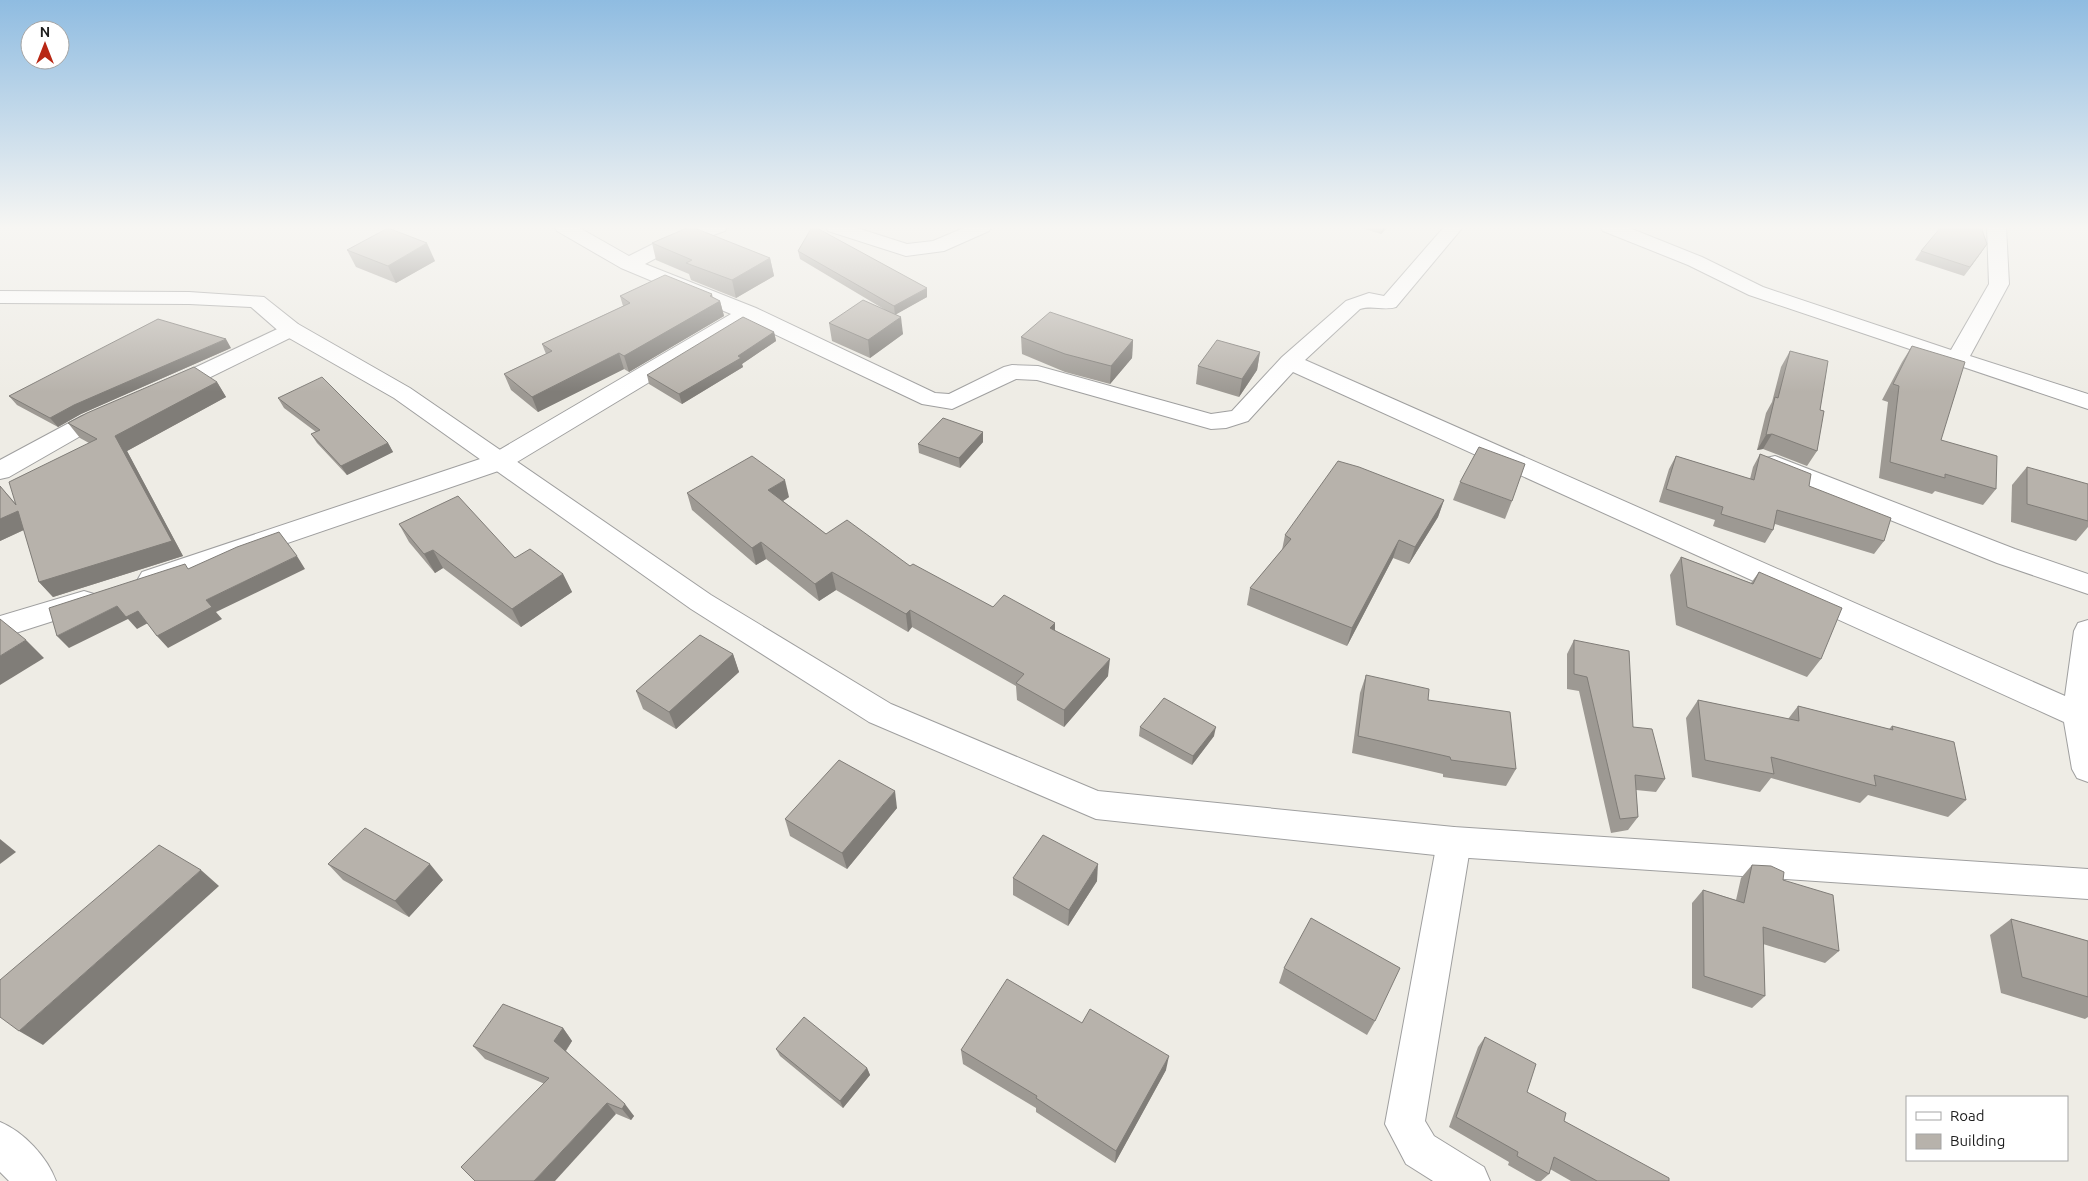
<svg xmlns="http://www.w3.org/2000/svg" width="2088" height="1181" font-family="Ubuntu,sans-serif">
	<style>
		.lines { fill: none; stroke-linecap: round; stroke-linejoin: round }
		.minor-casing { stroke: #9f9f9f; stroke-width: 2 }
		.tertiary-casing { stroke: #9f9f9f; stroke-width: 2 }
		.minor { fill: #fff; fill-rule: evenodd }
		.tertiary { fill: #fff; fill-rule: evenodd }
		.wall { fill: #9d9993 }
		.shaded-wall { fill: #807d78 }
		.building { fill: #b7b2ab; stroke: #807d78 }
	</style>
	<rect width="100%" height="100%" fill="#eeece5"/>
	<g class="lines">
		<!-- minor casing -->
		<g class="minor-casing">
			<g id="minor">
				<path d="M555,227h23l51,29 32,-16 39,-13h27l-2,4 -50,17 -30,16 111,44 179,85 14,1 55,-27 8,-2 26,1 173,48 21,-3 50,-54 64,-56 23,-8 15,3 60,-69h19l-67,80c-12,4 -23,-2 -36,2l-55,51 760,336 9,-65 4,-8 10,-3v162l-11,-4 -5,-9 -8,-47 -771,-350 -45,49 -22,7 -15,1 -174,-49 -21,-1 -64,30 -30,-5 -173,-82 -242,146 -345,118 -10,3 -10,-3 -4,-7 4,-7 347,-116 242,-142 -110,-46 -64,-37z"/>
				<polygon points="825,227 854,227 907,244 933,241 966,227 992,227 989,231 944,251 906,256 828,231"/>
				<polygon points="1600,227 1627,227 1702,257 1763,287 1951,350 1989,284 1987,227 2006,227 2009,284 1970,356 2088,394 2088,409 1749,295 1688,265 1603,231"/>
				<polygon points="290,323 298,324 301,329 298,334 176,394 168,396 160,394 157,389 160,384"/>
				<polygon points="108,407 116,409 120,414 116,419 98,426 9,477 0,479 0,460 82,416"/>
				<polygon points="1775,456 2015,549 2088,574 2088,594 1997,563 1766,470 1763,464 1766,458"/>
				<polygon points="84,591 94,594 98,601 94,608 0,638 0,616"/>
				<polygon points="1454,827 1466,832 1471,842 1425,1121 1434,1136 1484,1167 1490,1181 1433,1181 1406,1164 1385,1124 1437,842 1442,832"/>
				<path d="M0,1122c24,10 47,35 56,59h-47l-9,-9z"/>
			</g>
		</g>
		<!-- tertiary casing -->
		<g class="tertiary-casing">
			<polygon id="tertiary" points="0,291 189,292 264,297 298,324 410,388 711,595 891,704 1098,791 1454,827 2088,869 2088,899 1454,857 1096,819 869,722 691,609 394,398 282,334 251,307 189,304 0,303"/>
		</g>
		<!-- minor -->
		<use href="#minor" class="minor"/>
		<!-- tertiary -->
		<use href="#tertiary" class="tertiary"/>
	</g>
	<!-- wall -->
	<g class="wall">
		<polygon points="1359,227 1388,227 1381,234"/>
		<polygon points="1939,227 1981,227 1987,244 1964,276 1915,260 1921,251 1940,228"/>
		<polygon points="652,243 770,258 774,276 736,298 691,280 689,274 656,260"/>
		<polygon points="347,250 435,261 396,283 356,267"/>
		<polygon points="798,251 927,297 896,314 903,334 870,358 832,341 829,323 887,311 800,259"/>
		<polygon points="620,296 713,297 720,301 724,316 629,372 624,369 538,412 511,390 504,374 546,354 542,344 623,306"/>
		<polygon points="774,332 776,341 742,364 743,367 682,404 649,384 647,375"/>
		<polygon points="1021,337 1133,340 1132,358 1110,384 1065,372 1022,354"/>
		<polygon points="1912,346 1941,440 1996,489 1983,505 1935,491 1932,494 1879,478 1888,402 1882,400 1902,362"/>
		<polygon points="231,348 81,414 58,427 17,405 9,396"/>
		<polygon points="1790,351 1820,410 1817,451 1807,466 1763,449 1757,450 1766,413 1772,402 1781,367"/>
		<polygon points="1260,352 1257,370 1239,397 1196,384 1198,366"/>
		<polygon points="217,382 226,397 127,451 183,556 53,597 39,582 24,530 0,541 0,486 16,504 89,443 80,438 68,423"/>
		<polygon points="278,398 388,443 393,452 347,475 317,443 311,434 316,432 284,408"/>
		<polygon points="983,432 983,442 960,468 919,453 918,444"/>
		<polygon points="1760,454 1809,486 1884,541 1874,554 1775,524 1773,530 1765,543 1713,526 1715,520 1659,502 1669,469 1676,456 1750,479 1753,467"/>
		<polygon points="2027,467 2088,521 2088,527 2076,541 2011,522 2012,485"/>
		<polygon points="1460,482 1512,501 1505,519 1453,500"/>
		<polygon points="687,493 789,497 783,501 826,534 910,566 993,607 1055,631 1108,676 1064,727 1017,700 1016,686 912,627 908,632 836,590 819,601 766,559 756,565 692,510"/>
		<polygon points="1444,500 1438,517 1409,564 1393,558 1347,646 1247,605 1250,588 1282,550 1285,535"/>
		<polygon points="399,524 515,558 563,574 572,592 521,627 443,568 435,573 409,542"/>
		<polygon points="1681,557 1751,583 1759,572 1821,659 1807,677 1676,625 1670,575"/>
		<polygon points="1574,640 1633,727 1665,779 1656,792 1636,790 1638,817 1628,830 1611,833 1579,691 1567,689 1567,654"/>
		<polygon points="733,654 739,672 676,729 643,709 636,691"/>
		<polygon points="1366,675 1428,700 1516,769 1506,786 1443,777 1443,774 1352,753 1360,693"/>
		<polygon points="1698,700 1788,719 1798,706 1889,729 1892,726 1966,800 1948,817 1868,795 1860,803 1771,778 1760,792 1692,777 1686,718"/>
		<polygon points="1140,727 1214,736 1192,765 1139,736"/>
		<polygon points="897,808 847,869 790,836 785,819"/>
		<polygon points="328,864 443,880 409,917 343,880"/>
		<polygon points="1752,865 1783,880 1839,951 1825,963 1763,944 1765,996 1752,1008 1692,988 1692,903 1703,890 1736,900 1741,878"/>
		<polygon points="1013,878 1097,881 1068,926 1013,895"/>
		<polygon points="2011,919 2088,941 2088,1017 2085,1019 2001,993 1990,935"/>
		<polygon points="1284,968 1375,1021 1367,1035 1279,983"/>
		<polygon points="1082,1023 1166,1070 1115,1163 1036,1112 1036,1108 963,1064 961,1050"/>
		<polygon points="563,1028 572,1041 566,1051 634,1116 631,1120 485,1059 473,1046"/>
		<polygon points="1485,1037 1527,1092 1564,1121 1669,1181 1571,1181 1550,1169 1549,1174 1541,1181 1536,1181 1508,1165 1509,1162 1449,1127 1478,1047"/>
		<polygon points="776,1049 867,1068 870,1075 843,1108 780,1056"/>
	</g>
	<!-- shaded-wall -->
	<g class="shaded-wall">
		<polygon points="1383,227 1388,227 1381,234"/>
		<polygon points="427,243 435,261 396,283 388,266"/>
		<polygon points="1987,244 1981,253 1964,276 1970,267"/>
		<polygon points="770,258 774,276 736,298 732,280"/>
		<polygon points="927,288 927,297 895,315 894,306"/>
		<polygon points="712,294 714,304 720,301 724,316 629,372 624,356"/>
		<polygon points="901,317 903,334 870,358 868,340"/>
		<polygon points="774,332 776,341 742,364 743,367 682,404 679,394"/>
		<polygon points="226,339 231,348 81,414 58,427 50,418 74,405"/>
		<polygon points="1133,340 1132,358 1110,384 1111,366"/>
		<polygon points="1260,352 1257,370 1239,397 1242,379"/>
		<polygon points="619,353 624,369 538,412 532,397"/>
		<polygon points="217,382 226,397 127,451 183,556 53,597 39,582 115,436"/>
		<polygon points="983,432 983,442 960,468 959,458"/>
		<polygon points="1772,434 1763,449 1757,450 1766,435"/>
		<polygon points="388,443 393,452 347,475 341,466"/>
		<polygon points="785,480 789,497 772,508 768,490"/>
		<polygon points="1444,500 1438,517 1409,564 1415,547"/>
		<polygon points="18,511 32,526 0,541 0,519"/>
		<polygon points="1399,540 1393,558 1347,646 1352,628"/>
		<polygon points="761,542 766,559 756,565 752,548"/>
		<polygon points="433,550 443,568 435,573 424,554"/>
		<polygon points="297,556 305,569 216,612 222,619 168,648 157,636 206,600"/>
		<polygon points="832,572 836,590 819,601 815,584"/>
		<polygon points="563,574 572,592 521,627 512,609"/>
		<polygon points="117,606 138,611 148,623 137,629 128,619 69,648 57,636"/>
		<polygon points="910,610 912,627 908,632 906,614"/>
		<polygon points="1055,623 1055,640 1050,628"/>
		<polygon points="26,640 44,658 0,685 0,656"/>
		<polygon points="733,654 739,672 676,729 669,712"/>
		<polygon points="1110,659 1108,676 1064,727 1064,710"/>
		<polygon points="1216,727 1214,736 1192,765 1193,756"/>
		<polygon points="895,791 897,808 847,869 842,853"/>
		<polygon points="0,839 16,852 0,864"/>
		<polygon points="430,864 443,880 409,917 395,901"/>
		<polygon points="1098,864 1097,881 1068,926 1069,910"/>
		<polygon points="201,870 219,886 43,1045 19,1031"/>
		<polygon points="563,1028 572,1041 564,1053 554,1041"/>
		<polygon points="1169,1056 1166,1070 1115,1163 1116,1151"/>
		<polygon points="867,1068 870,1075 843,1108 840,1101"/>
		<polygon points="607,1103 616,1114 555,1181 534,1181"/>
		<polygon points="625,1104 634,1116 631,1120 622,1109"/>
	</g>
	<!-- building -->
	<g class="building">
		<polygon points="689,227 692,227 770,258 732,280 686,263 692,260 652,243"/>
		<polygon points="812,227 815,227 927,288 894,306 798,251"/>
		<polygon points="1941,227 1981,227 1987,244 1970,267 1921,251"/>
		<polygon points="388,228 427,243 388,266 347,250"/>
		<polygon points="665,275 712,294 710,296 720,301 624,356 619,353 532,397 504,374 552,351 542,344 630,303 620,296"/>
		<polygon points="863,300 901,317 868,340 829,323"/>
		<polygon points="1050,312 1133,340 1111,366 1065,354 1021,337"/>
		<polygon points="743,317 774,332 738,356 741,358 679,394 647,375"/>
		<polygon points="158,319 226,339 74,405 50,418 9,396"/>
		<polygon points="1217,340 1260,352 1242,379 1198,366"/>
		<polygon points="1912,346 1965,362 1941,440 1997,456 1996,489 1945,474 1945,478 1890,462 1899,386 1893,384"/>
		<polygon points="1790,351 1828,361 1820,410 1824,411 1817,451 1772,434 1766,435 1775,397 1778,398"/>
		<polygon points="194,367 217,382 115,436 172,541 39,582 18,511 0,519 0,486 16,505 9,482 97,439 68,423 87,413"/>
		<polygon points="322,377 388,443 341,466 311,434 320,430 278,398"/>
		<polygon points="943,418 983,432 959,458 918,444"/>
		<polygon points="1479,447 1525,464 1512,501 1460,482"/>
		<polygon points="1760,454 1811,474 1809,486 1891,518 1884,541 1777,510 1773,530 1721,514 1723,507 1666,489 1676,456 1754,480"/>
		<polygon points="752,456 785,480 768,490 826,534 847,520 910,566 913,564 993,607 1004,595 1055,623 1050,628 1110,659 1064,710 1016,683 1024,674 910,610 906,614 832,572 815,584 761,542 752,548 687,493"/>
		<polygon points="1338,461 1359,467 1444,500 1415,547 1399,540 1352,628 1250,588 1291,539 1285,535"/>
		<polygon points="2027,467 2088,484 2088,521 2027,504"/>
		<polygon points="458,496 515,558 530,549 563,574 512,609 433,550 424,554 399,524"/>
		<polygon points="279,532 297,556 206,600 212,607 157,636 138,611 126,617 117,606 57,636 49,608 185,564 188,569 237,547"/>
		<polygon points="1681,557 1753,584 1759,572 1842,608 1821,659 1687,607"/>
		<polygon points="0,619 26,640 0,656"/>
		<polygon points="700,635 733,654 669,712 636,691"/>
		<polygon points="1574,640 1629,651 1633,727 1652,729 1665,779 1635,775 1638,817 1620,819 1587,677 1574,674"/>
		<polygon points="1366,675 1429,689 1428,700 1510,712 1516,769 1451,760 1450,757 1358,736"/>
		<polygon points="1164,698 1216,727 1193,756 1140,727"/>
		<polygon points="1698,700 1799,721 1798,706 1893,730 1892,726 1954,742 1966,800 1874,775 1876,786 1771,757 1774,774 1705,760"/>
		<polygon points="839,760 895,791 842,853 785,819"/>
		<polygon points="365,828 430,864 395,901 328,864"/>
		<polygon points="1043,835 1098,864 1069,910 1013,878"/>
		<polygon points="159,845 201,870 19,1031 0,1017 0,980"/>
		<polygon points="1752,865 1771,866 1784,872 1783,880 1833,895 1839,951 1763,927 1765,996 1704,976 1703,890 1744,903"/>
		<polygon points="1311,918 1400,968 1375,1021 1284,968"/>
		<polygon points="2011,919 2088,941 2088,997 2022,977"/>
		<polygon points="1007,979 1082,1023 1090,1009 1169,1056 1116,1151 1036,1098 1037,1096 961,1050"/>
		<polygon points="503,1004 563,1028 554,1041 625,1104 622,1109 607,1103 534,1181 475,1181 461,1167 549,1078 473,1046"/>
		<polygon points="804,1017 867,1068 840,1101 776,1049"/>
		<polygon points="1485,1037 1536,1064 1527,1092 1566,1113 1564,1121 1669,1178 1669,1181 1597,1181 1554,1157 1549,1174 1517,1156 1518,1152 1456,1117"/>
	</g>
	<!-- sky -->
	<linearGradient id="sky" x2="0" y2="1"><stop stop-color="#8fbce1"/><stop offset="0.58" stop-color="#f7f6f3"/><stop offset="1" stop-color="#f7f6f3" stop-opacity="0"/></linearGradient>
	<rect width="2088" height="392" fill="url(#sky)"/>
	<!-- legend -->
	<rect x="1906" y="1096" width="162" height="65" fill="#ffffff" stroke="#a5a5a5"/>
	<rect x="1916" y="1112" width="25" height="8" fill="#ffffff" stroke="#a5a5a5"/>
	<text x="1950" y="1121" font-size="15" fill="#1e1e1e">Road</text>
	<rect x="1916" y="1134" width="25" height="15" fill="#b7b2ab" stroke="#a5a5a5"/>
	<text x="1950" y="1146" font-size="15" fill="#1e1e1e">Building</text>
	<!-- north arrow -->
	<g transform="translate(45 45)"><circle r="24" fill="#ffffff" stroke="#a5a5a5"/>
	<path d="M0-4L9 19L0 12L-9 19Z" fill="#b82714"/>
	<text y="-8" font-size="14" font-weight="bold" text-anchor="middle" fill="#1e1e1e">N</text>
	</g>
</svg>
